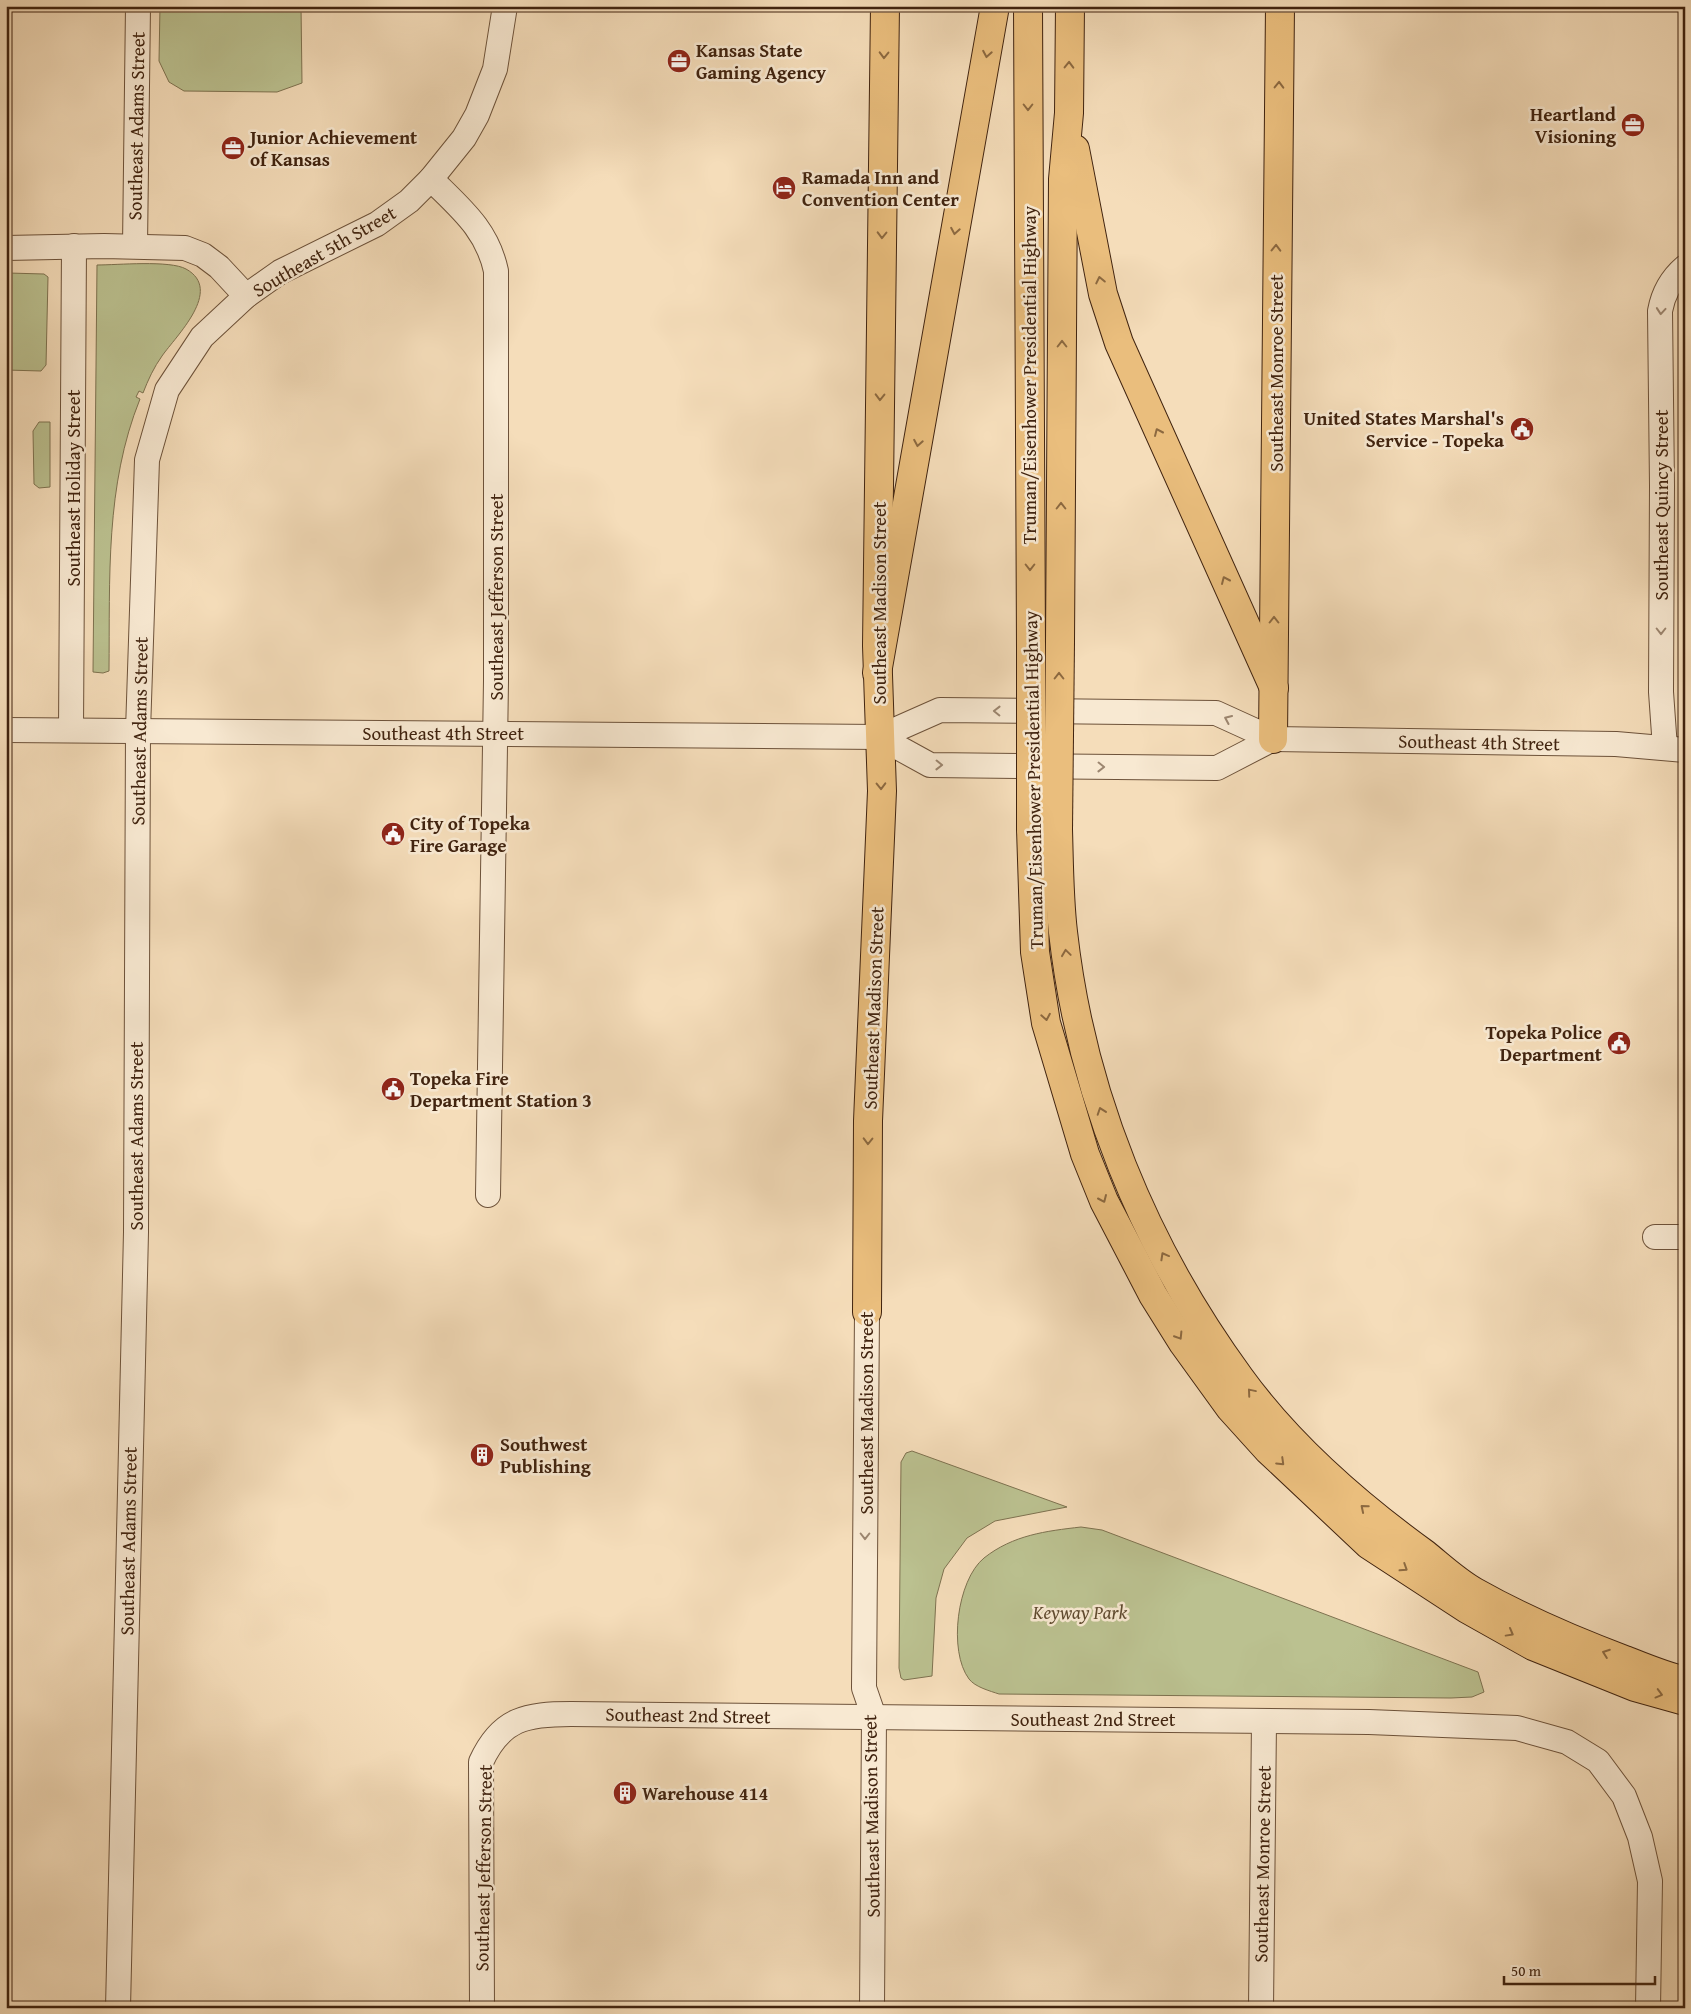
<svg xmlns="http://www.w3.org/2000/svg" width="1691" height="2014" font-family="'Gentium Book Plus',serif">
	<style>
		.green { fill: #bbc190; stroke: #7e7250 }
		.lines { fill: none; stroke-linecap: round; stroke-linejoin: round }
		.minor-casing { stroke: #6d523a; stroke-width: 26 }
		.major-casing { stroke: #40230f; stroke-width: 30 }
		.highway-casing { stroke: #40230f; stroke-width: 30 }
		.minor { stroke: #f8e9d2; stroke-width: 24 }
		.major { stroke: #eabe7d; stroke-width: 28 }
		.highway { stroke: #eabe7d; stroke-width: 28 }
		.highway-bridge-casing { stroke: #40230f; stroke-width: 30; stroke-linecap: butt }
		.highway-bridge { stroke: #eabe7d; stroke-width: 28 }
		.oneway { stroke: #8c6940 }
		.oneway2 { stroke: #9c8670 }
		.labels { text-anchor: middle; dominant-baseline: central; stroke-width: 5; stroke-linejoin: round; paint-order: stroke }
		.poi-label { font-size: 19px; font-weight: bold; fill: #40230f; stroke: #f8e9d2; text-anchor: start }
		.street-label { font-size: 19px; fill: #40230f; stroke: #f8e9d2 }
		.park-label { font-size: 19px; font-style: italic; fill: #5f4a2f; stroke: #f8e9d2 }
	</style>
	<rect width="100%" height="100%" fill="#f5ddba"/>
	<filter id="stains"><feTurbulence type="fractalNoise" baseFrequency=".004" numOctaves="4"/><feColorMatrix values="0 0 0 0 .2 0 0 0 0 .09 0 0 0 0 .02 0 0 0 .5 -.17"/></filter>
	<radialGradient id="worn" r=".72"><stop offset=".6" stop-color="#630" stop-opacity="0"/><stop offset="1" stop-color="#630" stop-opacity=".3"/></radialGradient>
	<!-- green -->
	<g class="green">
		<polygon points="160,6 301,6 302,83 277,92 184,91 169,82 159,61"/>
		<path d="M97,265c20,0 73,-5 89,4 38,21 -10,67 -24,87 -8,11 -14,24 -19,37l-4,-2 -3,6 4,2c-35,87 -30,179 -31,272l-6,2 -10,-1z"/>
		<polygon points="8,273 44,274 48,277 46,365 41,371 6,370 6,274"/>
		<polygon points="39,422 50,422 50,487 39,488 34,484 33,431"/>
		<polygon points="912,1451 1067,1507 995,1521 967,1538 944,1569 936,1598 932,1676 904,1680 901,1678 899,1668 901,1462 906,1453"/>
		<path d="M1081,1527l21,3 376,142 6,20 -12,5 -21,1 -452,-4c-9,-3 -24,-7 -30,-15 -21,-28 -12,-99 15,-121 29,-23 62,-27 97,-31z"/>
	</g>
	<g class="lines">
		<!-- minor casing -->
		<g class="minor-casing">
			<g id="minor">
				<path d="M431,179c29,29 56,50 65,92v410l-8,514"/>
				<polyline points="135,246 138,6"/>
				<polyline points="6,248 104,246 185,248 203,255 219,267 246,296"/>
				<polyline points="6,730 879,737 940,710 1216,713 1273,739 1616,744 1685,750"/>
				<polyline points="71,730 74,246"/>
				<polyline points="879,737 930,765 1217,768 1273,739"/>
				<path d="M1665,748l-4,-56 1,-206 -2,-175c3,-17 11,-32 25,-44"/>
				<polyline points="1655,1237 1685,1237"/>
				<polyline points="867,1312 864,1688 874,1717 872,2008"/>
				<polyline points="118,2008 136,1232 138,731 147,460 167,390 202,337 246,296 280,272 377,224 409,201 431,179 464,138 477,115 495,69 505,6"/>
				<path d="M482,2008l-1,-246c20,-44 46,-48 90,-48l798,8 148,6 50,14 31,19 26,35 16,41 10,44 -2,127"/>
				<polyline points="1261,2008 1264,1721"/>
			</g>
		</g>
		<!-- major casing -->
		<g class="major-casing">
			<g id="major">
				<polyline points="1273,739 1280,6"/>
				<polyline points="867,1312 868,1121 882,791 877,646 885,6"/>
			</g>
		</g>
		<!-- highway casing -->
		<g class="highway-casing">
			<g id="highway">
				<polyline points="1028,6 1031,647"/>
				<polyline points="1075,149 1103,294 1119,343 1274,688"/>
				<polyline points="1060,642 1063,179 1069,113 1070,6"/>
				<polyline points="877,673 995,6"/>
				<polyline points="1031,829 1035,952 1046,1023 1085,1154 1104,1201 1153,1295 1183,1343 1230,1408 1268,1450 1369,1545 1467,1609 1533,1646 1635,1687 1685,1701"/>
				<path d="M1058,829c1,34 1,69 5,103 18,161 81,315 177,446 50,69 116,126 185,176 16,13 32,28 50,38 48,27 99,49 150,68 20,8 39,16 60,21"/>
			</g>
		</g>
		<!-- minor -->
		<use href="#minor" class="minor"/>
		<!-- major -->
		<use href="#major" class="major"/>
		<!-- highway -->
		<use href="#highway" class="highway"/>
		<!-- highway-bridge casing -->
		<g class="highway-bridge-casing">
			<g id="highway-bridge">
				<polyline points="1031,647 1031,829"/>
				<polyline points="1058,829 1060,642"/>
			</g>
		</g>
		<!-- highway-bridge -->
		<use href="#highway-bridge" class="highway-bridge"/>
	</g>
	<!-- one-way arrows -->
	<defs><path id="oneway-chevron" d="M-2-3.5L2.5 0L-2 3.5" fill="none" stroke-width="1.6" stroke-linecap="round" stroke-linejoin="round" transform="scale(1.25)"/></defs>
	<g class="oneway">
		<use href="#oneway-chevron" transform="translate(987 54) rotate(100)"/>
		<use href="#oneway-chevron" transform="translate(884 55) rotate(91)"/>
		<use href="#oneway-chevron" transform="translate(1069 65) rotate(-89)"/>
		<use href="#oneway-chevron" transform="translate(1279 85) rotate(-89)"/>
		<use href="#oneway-chevron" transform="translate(1028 107) rotate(90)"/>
		<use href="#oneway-chevron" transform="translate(955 231) rotate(100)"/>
		<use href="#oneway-chevron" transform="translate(882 235) rotate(91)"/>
		<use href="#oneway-chevron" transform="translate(1276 248) rotate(-89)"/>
		<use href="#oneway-chevron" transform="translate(1100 280) rotate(-102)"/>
		<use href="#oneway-chevron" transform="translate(1062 344) rotate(-90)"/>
		<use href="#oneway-chevron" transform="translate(880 397) rotate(91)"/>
		<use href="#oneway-chevron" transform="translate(1158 432) rotate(-114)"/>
		<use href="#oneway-chevron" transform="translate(918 443) rotate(100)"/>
		<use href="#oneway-chevron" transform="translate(1061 506) rotate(-90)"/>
		<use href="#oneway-chevron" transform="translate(1030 567) rotate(90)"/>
		<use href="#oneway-chevron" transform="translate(1225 580) rotate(-114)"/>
		<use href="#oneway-chevron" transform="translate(1274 620) rotate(-90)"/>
		<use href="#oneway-chevron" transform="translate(1059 676) rotate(-90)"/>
		<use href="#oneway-chevron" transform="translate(881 786) rotate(89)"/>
		<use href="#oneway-chevron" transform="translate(1066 953) rotate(-98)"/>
		<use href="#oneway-chevron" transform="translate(1046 1017) rotate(80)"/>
		<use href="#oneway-chevron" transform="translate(1101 1111) rotate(-109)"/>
		<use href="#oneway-chevron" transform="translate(868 1141) rotate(91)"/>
		<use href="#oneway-chevron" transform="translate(1103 1199) rotate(66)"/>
		<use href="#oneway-chevron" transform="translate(1164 1256) rotate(-119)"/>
		<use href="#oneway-chevron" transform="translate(1179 1336) rotate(58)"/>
		<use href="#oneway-chevron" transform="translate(1251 1392) rotate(-130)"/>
		<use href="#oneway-chevron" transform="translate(1281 1462) rotate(44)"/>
		<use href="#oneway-chevron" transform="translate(1364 1508) rotate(-140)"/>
		<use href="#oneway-chevron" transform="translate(1404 1568) rotate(33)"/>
		<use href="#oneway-chevron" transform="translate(1510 1633) rotate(29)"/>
		<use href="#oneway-chevron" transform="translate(1606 1653) rotate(-160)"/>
		<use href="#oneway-chevron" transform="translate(1659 1694) rotate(15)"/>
	</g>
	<g class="oneway2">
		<use href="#oneway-chevron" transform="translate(1661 311) rotate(95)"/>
		<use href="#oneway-chevron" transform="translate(1661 631) rotate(90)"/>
		<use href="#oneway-chevron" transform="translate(997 711) rotate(-179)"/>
		<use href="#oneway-chevron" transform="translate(1228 719) rotate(-156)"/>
		<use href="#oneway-chevron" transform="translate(939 765) rotate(1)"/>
		<use href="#oneway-chevron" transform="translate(1101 767) rotate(1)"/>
		<use href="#oneway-chevron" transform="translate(865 1536) rotate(90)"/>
	</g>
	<!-- icons -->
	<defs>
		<g id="office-disc" transform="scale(1.25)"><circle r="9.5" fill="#8f2418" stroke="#f8e9d2"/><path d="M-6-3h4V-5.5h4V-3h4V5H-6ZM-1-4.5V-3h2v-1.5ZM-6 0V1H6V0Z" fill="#fff"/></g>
		<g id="hotel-disc" transform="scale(1.25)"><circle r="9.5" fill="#8f2418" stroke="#f8e9d2"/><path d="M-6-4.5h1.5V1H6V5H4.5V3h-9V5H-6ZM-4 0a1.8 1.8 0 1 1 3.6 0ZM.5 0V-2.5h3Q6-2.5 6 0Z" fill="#fff"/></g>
		<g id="civic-disc" transform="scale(1.25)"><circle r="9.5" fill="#8f2418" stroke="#f8e9d2"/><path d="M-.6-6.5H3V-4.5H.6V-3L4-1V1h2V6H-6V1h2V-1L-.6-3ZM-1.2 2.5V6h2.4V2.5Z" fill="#fff"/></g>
		<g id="building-disc" transform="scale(1.25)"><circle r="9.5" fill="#8f2418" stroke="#f8e9d2"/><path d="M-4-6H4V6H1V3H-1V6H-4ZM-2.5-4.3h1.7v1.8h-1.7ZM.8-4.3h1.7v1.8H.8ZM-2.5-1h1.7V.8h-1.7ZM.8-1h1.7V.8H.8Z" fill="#fff"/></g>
	</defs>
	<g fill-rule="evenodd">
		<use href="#office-disc" x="679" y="61"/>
		<use href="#office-disc" x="1633" y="125"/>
		<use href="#office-disc" x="233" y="148"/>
		<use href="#hotel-disc" x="784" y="188"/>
		<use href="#civic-disc" x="1522" y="429"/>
		<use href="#civic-disc" x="393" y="834"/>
		<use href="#civic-disc" x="1619" y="1043"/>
		<use href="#civic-disc" x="393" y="1089"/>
		<use href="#building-disc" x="482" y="1455"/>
		<use href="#building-disc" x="625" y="1793"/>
	</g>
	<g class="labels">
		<!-- poi labels -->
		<g class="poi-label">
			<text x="696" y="50">Kansas State<tspan x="696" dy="22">Gaming Agency</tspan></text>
			<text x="1616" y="114" text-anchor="end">Heartland<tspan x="1616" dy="22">Visioning</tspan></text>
			<text x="250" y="137">Junior Achievement<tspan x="250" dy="22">of Kansas</tspan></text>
			<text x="802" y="177">Ramada Inn and<tspan x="802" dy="22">Convention Center</tspan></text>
			<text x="1504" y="418" text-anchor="end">United States Marshal's<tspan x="1504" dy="22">Service - Topeka</tspan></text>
			<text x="410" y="823">City of Topeka<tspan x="410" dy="22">Fire Garage</tspan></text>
			<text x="1602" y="1032" text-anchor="end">Topeka Police<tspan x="1602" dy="22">Department</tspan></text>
			<text x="410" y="1078">Topeka Fire<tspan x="410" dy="22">Department Station 3</tspan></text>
			<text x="500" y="1444">Southwest<tspan x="500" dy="22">Publishing</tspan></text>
			<text x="642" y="1793">Warehouse 414</text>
		</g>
		<!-- street labels -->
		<g class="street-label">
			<text transform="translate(136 126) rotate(-89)">Southeast Adams Street</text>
			<text transform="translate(324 251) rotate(-30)">Southeast 5th Street</text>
			<text transform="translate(1276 373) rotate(-90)">Southeast Monroe Street</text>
			<text transform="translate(1029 375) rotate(-90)">Truman/Eisenhower Presidential Highway</text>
			<text transform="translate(73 488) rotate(-90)">Southeast Holiday Street</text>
			<text transform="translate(1661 505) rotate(-90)">Southeast Quincy Street</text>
			<text transform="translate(496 597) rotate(-90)">Southeast Jefferson Street</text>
			<text transform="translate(879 603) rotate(-90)">Southeast Madison Street</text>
			<text transform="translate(139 731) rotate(-89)">Southeast Adams Street</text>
			<text x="443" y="733">Southeast 4th Street</text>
			<text transform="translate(1479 742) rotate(1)">Southeast 4th Street</text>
			<text transform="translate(1033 780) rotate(-91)">Truman/Eisenhower Presidential Highway</text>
			<text transform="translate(873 1008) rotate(-88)">Southeast Madison Street</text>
			<text transform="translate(136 1136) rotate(-90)">Southeast Adams Street</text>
			<text transform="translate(866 1413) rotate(-90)">Southeast Madison Street</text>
			<text transform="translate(128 1541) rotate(-89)">Southeast Adams Street</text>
			<text transform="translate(688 1715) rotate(1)">Southeast 2nd Street</text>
			<text x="1093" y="1719">Southeast 2nd Street</text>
			<text transform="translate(871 1816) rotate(-91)">Southeast Madison Street</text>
			<text transform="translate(1262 1864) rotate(-89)">Southeast Monroe Street</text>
			<text transform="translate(483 1868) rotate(-89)">Southeast Jefferson Street</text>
		</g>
		<!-- park labels -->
		<g class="park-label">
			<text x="1080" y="1612">Keyway Park</text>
		</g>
	</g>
	<!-- margin -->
	<rect width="1691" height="2014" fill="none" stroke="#f5ddba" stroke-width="25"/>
	<rect x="8" y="8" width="1676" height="1999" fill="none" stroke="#40230f" stroke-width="2.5"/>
	<rect x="12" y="12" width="1666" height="1989" fill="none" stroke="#40230f"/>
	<!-- scale -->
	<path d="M1504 1976v8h151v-8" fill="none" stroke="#40230f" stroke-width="2.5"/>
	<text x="1511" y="1976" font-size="15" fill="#40230f" stroke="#f8e9d2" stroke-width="4" paint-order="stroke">50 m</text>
	<rect width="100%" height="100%" filter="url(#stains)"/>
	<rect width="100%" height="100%" fill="url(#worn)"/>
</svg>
